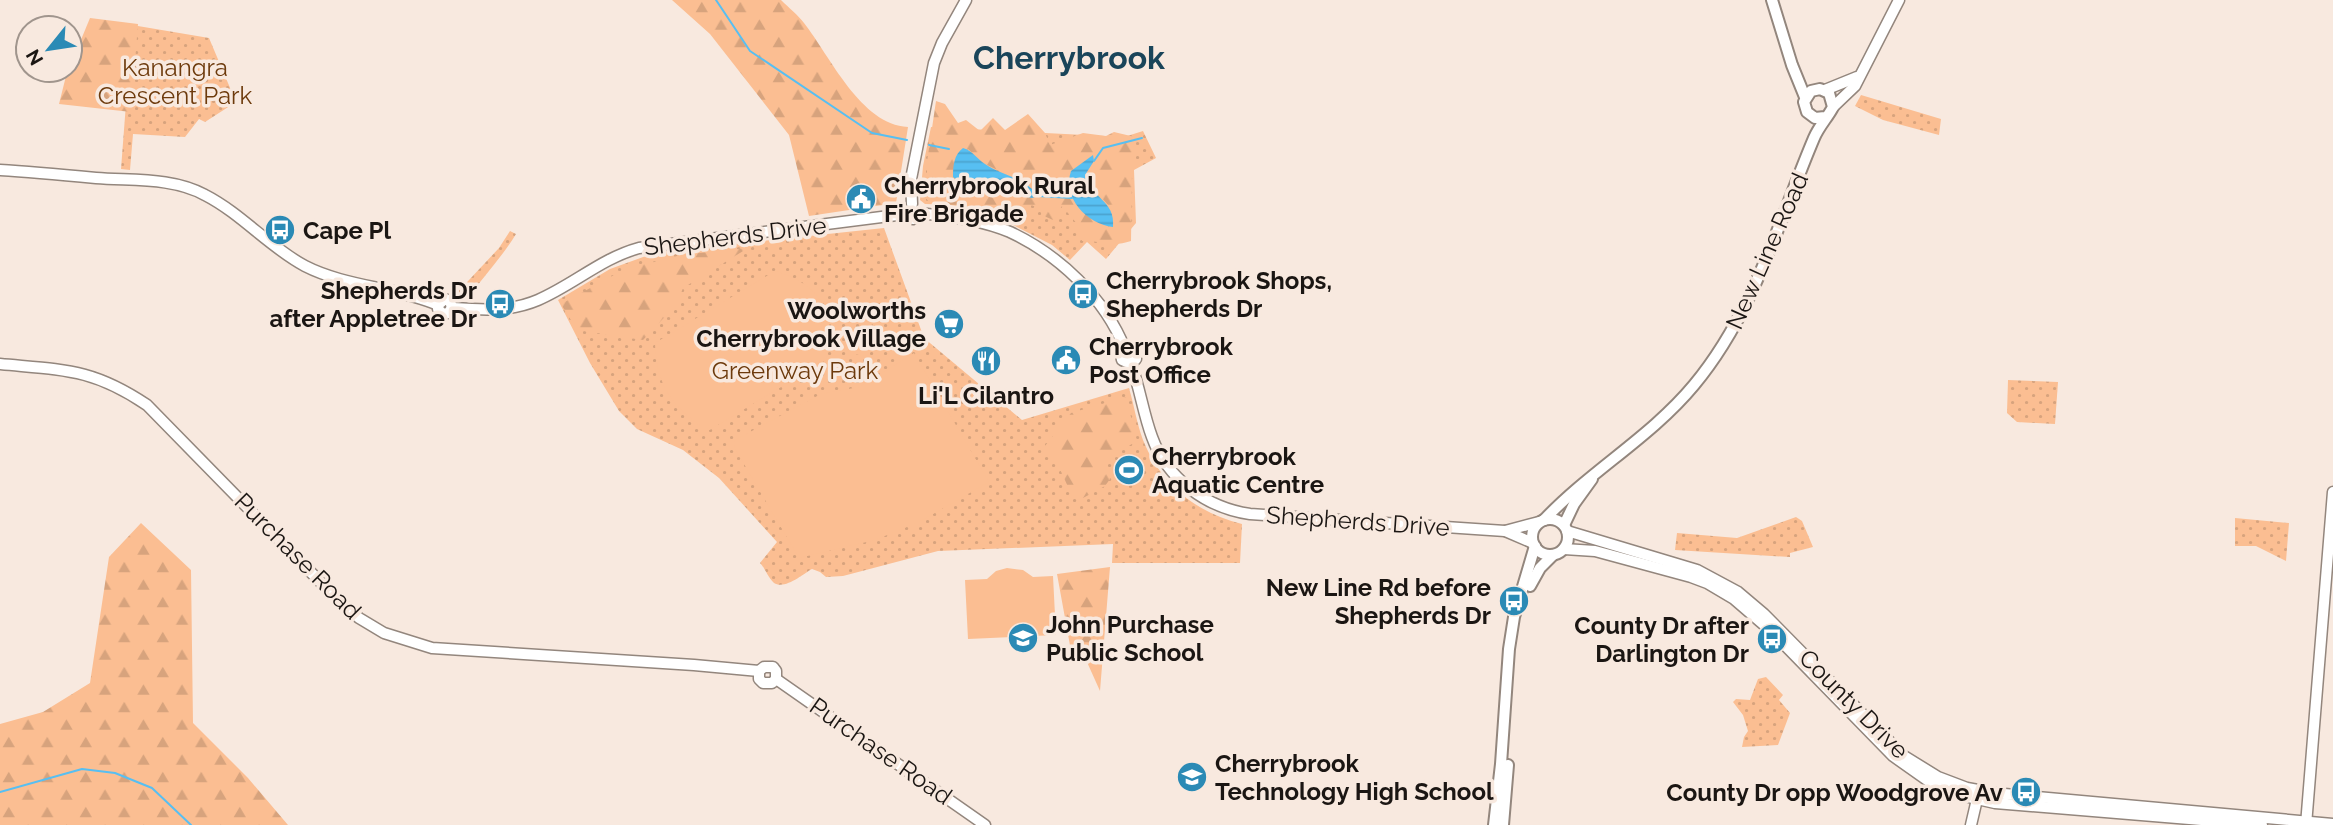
<svg xmlns="http://www.w3.org/2000/svg" width="2333" height="825" font-family="Raleway,sans-serif">
	<style>
		.grass { fill: url(#grass-dots) }
		.forest { fill: url(#forest-firs); fill-rule: evenodd }
		.pitch { fill: #fbbe92 }
		.water { fill: url(#water-rules) }
		.lines { fill: none; stroke-linecap: round; stroke-linejoin: round }
		.stream { stroke: #57bff2; stroke-width: 2 }
		.secondary-casing { stroke: #93867d; stroke-width: 13 }
		.primary-casing { stroke: #93867d; stroke-width: 14 }
		.secondary { stroke: #fff; stroke-width: 10 }
		.primary { stroke: #fff; stroke-width: 10 }
		.labels { text-anchor: middle; dominant-baseline: central; stroke-width: 7; stroke-linejoin: round; paint-order: stroke }
		.park-label { font-size: 24px; fill: #6d3a0c; stroke: #f8e9df }
		.poi-label { font-size: 24px; font-weight: bold; fill: #1b1613; stroke: #f8e9df; text-anchor: start }
		.street-label { font-size: 24px; fill: #1b1613; stroke: #f8e9df }
		.district-label { font-size: 32px; font-weight: bold; fill: #1a455a; stroke: #f8e9df }
	</style>
	<defs>
		<pattern id="grass-dots" width="8" height="8" patternUnits="userSpaceOnUse" patternTransform="scale(1.75)"><rect width="8" height="8" fill="#fbbe92"/><path d="M2 2h.1M6 6h.1" fill="none" stroke="#d7a37d" stroke-width="1.8" stroke-linecap="round"/></pattern>
		<pattern id="forest-firs" width="22" height="20" patternUnits="userSpaceOnUse" patternTransform="scale(1.75)"><rect width="22" height="20" fill="#fbbe92"/><path d="M5 1l3.5 6h-7zM16 11l3.5 6h-7z" fill="#d7a37d"/></pattern>
		<pattern id="water-rules" width="6" height="5" patternUnits="userSpaceOnUse" patternTransform="scale(1.75)"><rect width="6" height="5" fill="#57bff2"/><path d="M0 2.5h6" fill="none" stroke="#4ba3cf"/></pattern>
	</defs>
	<rect width="100%" height="100%" fill="#f8e9df"/>
	<!-- grass -->
	<g class="grass">
		<polygon points="132,25 209,38 236,102 205,122 199,119 185,137 133,134 130,170 121,169"/>
		<polygon points="1861,95 1941,119 1939,135 1883,120 1855,106"/>
		<polygon points="931,127 1124,137 1143,131 1156,158 1134,170 1136,223 1106,259 1087,242 1070,260 1052,245 994,215 951,205 925,204 920,200 923,166"/>
		<path d="M884,228l40,110 98,82 107,-32c5,17 8,36 14,52 18,45 54,73 99,84l-2,39h-128l1,-19 -175,7 -95,25 -17,1 -6,-5 -8,-3c-9,5 -27,21 -38,14 -6,-5 -9,-15 -14,-20l17,-21 -58,-64 -36,-28 -46,-21 -18,-18 -29,-48 -32,-63 52,-31 47,-17z"/>
		<path d="M510,231l6,3c-14,23 -33,43 -49,65l-13,-3 45,-48z"/>
		<polygon points="2008,380 2058,382 2055,424 2017,422 2007,413"/>
		<polygon points="1796,517 1802,521 1813,547 1790,553 1790,557 1675,550 1677,533 1737,538"/>
		<polygon points="2235,518 2289,523 2286,561 2256,546 2235,546"/>
		<polygon points="1766,677 1783,695 1779,700 1790,713 1778,745 1742,747 1744,737 1748,731 1743,715 1733,702 1736,699 1750,700 1758,679"/>
	</g>
	<!-- forest -->
	<g class="forest">
		<path d="M672,0h109c8,8 17,15 23,23 26,33 57,102 104,104l-12,76 -87,13 -20,-81 -79,-101z"/>
		<polygon points="90,18 138,24 131,112 59,104 66,76"/>
		<path d="M936,101l9,3 13,19 8,-3 14,11 13,-13 12,12 23,-16 17,19 5,12 33,-12 23,3 8,-4 21,5 2,15 -5,20 -1,69c-20,7 -29,-1 -49,0l-4,-16 -16,-19 -9,14 -11,-5 -3,-7 -8,-3 -17,10 -11,-6 -12,6 -40,-10 -21,-2 -8,-9 5,-10v-22zM968,149l15,14 44,21 5,14 -51,-12h-17l-11,-9zM1094,161l-9,14 1,6 24,26 -1,20c-22,-10 -39,-21 -40,-48z"/>
		<polygon points="748,248 683,288 676,305 643,340 577,330 561,304 634,264 646,264 681,255"/>
		<polygon points="1126,397 1137,441 1103,461 1110,479 1105,486 1083,498 1069,489 1054,456 1045,446 1071,413"/>
		<polygon points="141,523 191,570 193,723 248,778 288,825 0,825 0,724 43,712 90,683 109,557"/>
		<polygon points="1110,567 1100,691 1082,651 1071,651 1057,574"/>
	</g>
	<!-- pitch -->
	<g class="pitch">
		<path d="M775,271c45,13 64,43 51,89l-118,71c-35,-23 -52,-45 -53,-88z"/>
		<polygon points="862,309 879,336 877,344 864,356 854,354 852,351 862,331 859,311"/>
		<polygon points="914,353 989,482 919,522 875,540 799,558 734,447 735,440 821,394 859,387"/>
		<polygon points="1007,568 1023,570 1033,577 1053,576 1056,635 968,639 965,580 987,579 996,571"/>
	</g>
	<!-- water -->
	<g class="water">
		<path d="M963,148c10,3 14,11 22,16 18,12 41,14 53,32l-6,2 -51,-12h-17l-11,-9c0,-12 1,-22 10,-29z"/>
		<path d="M1093,155l1,6 -9,14c4,22 31,25 28,52 -26,-3 -51,-29 -42,-56z"/>
	</g>
	<g class="lines">
		<!-- stream -->
		<g class="stream">
			<polyline points="716,0 750,51 872,133 907,140"/>
			<polyline points="929,145 949,149"/>
			<polyline points="1094,161 1103,148 1142,138"/>
			<polyline points="1038,196 1072,198"/>
			<polyline points="0,792 82,769 115,773 152,788 191,825"/>
		</g>
		<!-- secondary casing -->
		<g class="secondary-casing">
			<g id="secondary">
				<polyline points="1825,90 1857,77"/>
				<polyline points="1833,107 1855,86 1899,0"/>
				<path d="M0,170c32,2 64,5 96,8 36,3 76,-1 109,17 37,19 64,52 100,71 41,21 91,21 133,39"/>
				<polyline points="912,204 911,179 934,63 942,43 966,0"/>
				<path d="M920,213c31,4 62,7 90,19 49,23 95,66 115,117"/>
				<polyline points="905,214 913,219 918,217 920,213"/>
				<polyline points="438,305 438,309 443,314 448,313 452,308"/>
				<polyline points="438,305 445,299 450,301 452,308"/>
				<path d="M452,308c30,2 58,4 86,-8 35,-15 64,-42 101,-52l266,-34"/>
				<polyline points="1125,349 1132,348 1136,353 1136,359 1131,364"/>
				<polyline points="1125,349 1121,355 1122,360 1131,364"/>
				<path d="M0,364c63,6 92,4 147,41l192,196 20,17 25,15 48,15 262,17 65,6"/>
				<path d="M1131,364c9,24 12,49 21,73 15,42 55,71 98,77l255,17 28,12"/>
				<polyline points="1505,531 1539,522"/>
				<polyline points="1567,531 1697,570 1738,592 1764,614 1904,756 1938,777 1967,788 1994,793 2333,824"/>
				<polyline points="1564,549 1595,551 1691,577 1707,583 1734,599 1770,630 1893,756 1934,785 1951,793 1995,803 2262,825"/>
				<polyline points="759,671 764,667 773,667 776,671 776,679"/>
				<polyline points="759,671 759,679 763,683 772,683 776,679"/>
				<polyline points="776,679 985,825"/>
				<polyline points="1971,825 1978,795"/>
				<polyline points="2306,825 2333,492"/>
			</g>
		</g>
		<!-- primary casing -->
		<g class="primary-casing">
			<g id="primary">
				<polyline points="1772,0 1792,65 1805,97"/>
				<circle cx="1550" cy="537" r="18"/>
				<path d="M1544,520c46,-49 107,-83 150,-135 60,-72 84,-162 120,-247 5,-12 14,-21 19,-31l-4,-14 -9,-4 -9,2 -7,11 3,10 8,6 10,-1"/>
				<polyline points="1564,525 1574,504 1592,479"/>
				<polyline points="1530,586 1540,568 1553,555"/>
				<polyline points="1494,825 1501,764 1509,649 1514,617 1535,546"/>
				<polyline points="1503,825 1508,765"/>
			</g>
		</g>
		<!-- secondary -->
		<use href="#secondary" class="secondary"/>
		<!-- primary -->
		<use href="#primary" class="primary"/>
	</g>
	<!-- icons -->
	<defs>
		<g id="civic-disc" transform="scale(1.575)"><circle r="9.5" fill="#2b8ab5" stroke="#f8e9df"/><path d="M-.6-6.5H3V-4.5H.6V-3L4-1V1h2V6H-6V1h2V-1L-.6-3ZM-1.2 2.5V6h2.4V2.5Z" fill="#fff"/></g>
		<g id="bus-disc" transform="scale(1.575)"><circle r="9.5" fill="#2b8ab5" stroke="#f8e9df"/><path d="M-5-6H5V4H4V6H2V4H-2V6H-4V4H-5ZM-3.5-4V0h7V-4ZM-3.5 1.2v1.5H-2V1.2ZM2 1.2v1.5H3.5V1.2Z" fill="#fff"/></g>
		<g id="supermarket-disc" transform="scale(1.575)"><circle r="9.5" fill="#2b8ab5" stroke="#f8e9df"/><path d="M-6-5.5h2.5l.6 2H6L4.5 2H-2.5L-4.4-4H-6ZM-1.5 3.2a1.3 1.3 0 1 0 .1 0ZM3 3.2a1.3 1.3 0 1 0 .1 0Z" fill="#fff"/></g>
		<g id="restaurant-disc" transform="scale(1.575)"><circle r="9.5" fill="#2b8ab5" stroke="#f8e9df"/><path d="M-5-6h1v4h1v-4h1v4h1v-4h1v5L-1.5 .5V6h-2V.5L-5-1ZM5-6V6H3V1.5H1.5Q1.5-4 5-6Z" fill="#fff"/></g>
		<g id="stadium-disc" transform="scale(1.575)"><circle r="9.5" fill="#2b8ab5" stroke="#f8e9df"/><path d="M0-5a6.5 5 0 1 0 0 10a6.5 5 0 1 0 0-10ZM-3.5-1.8h7v3.6h-7Z" fill="#fff"/></g>
		<g id="school-disc" transform="scale(1.575)"><circle r="9.5" fill="#2b8ab5" stroke="#f8e9df"/><path d="M0-5L7-2L0 1L-7-2ZM-4 1L0 2.5L4 1V4Q0 6-4 4Z" fill="#fff"/></g>
	</defs>
	<g fill-rule="evenodd">
		<use href="#civic-disc" x="861" y="199"/>
		<use href="#bus-disc" x="280" y="230"/>
		<use href="#bus-disc" x="1083" y="294"/>
		<use href="#bus-disc" x="500" y="304"/>
		<use href="#supermarket-disc" x="949" y="324"/>
		<use href="#civic-disc" x="1066" y="360"/>
		<use href="#restaurant-disc" x="986" y="361"/>
		<use href="#stadium-disc" x="1129" y="470"/>
		<use href="#bus-disc" x="1514" y="601"/>
		<use href="#school-disc" x="1023" y="638"/>
		<use href="#bus-disc" x="1772" y="639"/>
		<use href="#school-disc" x="1192" y="777"/>
		<use href="#bus-disc" x="2026" y="792"/>
	</g>
	<g class="labels">
		<!-- park labels -->
		<g class="park-label">
			<text x="175" y="67">Kanangra<tspan x="175" dy="28">Crescent Park</tspan></text>
			<text x="795" y="370">Greenway Park</text>
		</g>
		<!-- poi labels -->
		<g class="poi-label">
			<text x="884" y="185">Cherrybrook Rural<tspan x="884" dy="28">Fire Brigade</tspan></text>
			<text x="303" y="230">Cape Pl</text>
			<text x="1106" y="280">Cherrybrook Shops,<tspan x="1106" dy="28">Shepherds Dr</tspan></text>
			<text x="477" y="290" text-anchor="end">Shepherds Dr<tspan x="477" dy="28">after Appletree Dr</tspan></text>
			<text x="926" y="310" text-anchor="end">Woolworths<tspan x="926" dy="28">Cherrybrook Village</tspan></text>
			<text x="1089" y="346">Cherrybrook<tspan x="1089" dy="28">Post Office</tspan></text>
			<text x="986" y="395" text-anchor="middle">Li'L Cilantro</text>
			<text x="1152" y="456">Cherrybrook<tspan x="1152" dy="28">Aquatic Centre</tspan></text>
			<text x="1491" y="587" text-anchor="end">New Line Rd before<tspan x="1491" dy="28">Shepherds Dr</tspan></text>
			<text x="1046" y="624">John Purchase<tspan x="1046" dy="28">Public School</tspan></text>
			<text x="1749" y="625" text-anchor="end">County Dr after<tspan x="1749" dy="28">Darlington Dr</tspan></text>
			<text x="1215" y="763">Cherrybrook<tspan x="1215" dy="28">Technology High School</tspan></text>
			<text x="2003" y="792" text-anchor="end">County Dr opp Woodgrove Av</text>
		</g>
		<!-- street labels -->
		<g class="street-label">
			<text transform="translate(735 236) rotate(-7)">Shepherds Drive</text>
			<text transform="translate(1767 251) rotate(-66)">New Line Road</text>
			<text transform="translate(1358 521) rotate(4)">Shepherds Drive</text>
			<text transform="translate(298 556) rotate(45)">Purchase Road</text>
			<text transform="translate(1854 704) rotate(45)">County Drive</text>
			<text transform="translate(881 751) rotate(35)">Purchase Road</text>
		</g>
		<!-- district labels -->
		<g class="district-label">
			<text x="1069" y="57">Cherrybrook</text>
		</g>
	</g>
	<!-- north arrow -->
	<g transform="translate(49 49) rotate(240)"><circle r="33" fill="#f8e9df" stroke="#a0958d" stroke-width="2"/>
	<path d="M0-5L12 26L0 18L-12 26Z" fill="#2b8ab5"/>
	<text y="-10" font-size="19" font-weight="bold" text-anchor="middle" fill="#1b1613">N</text>
	</g>
</svg>
